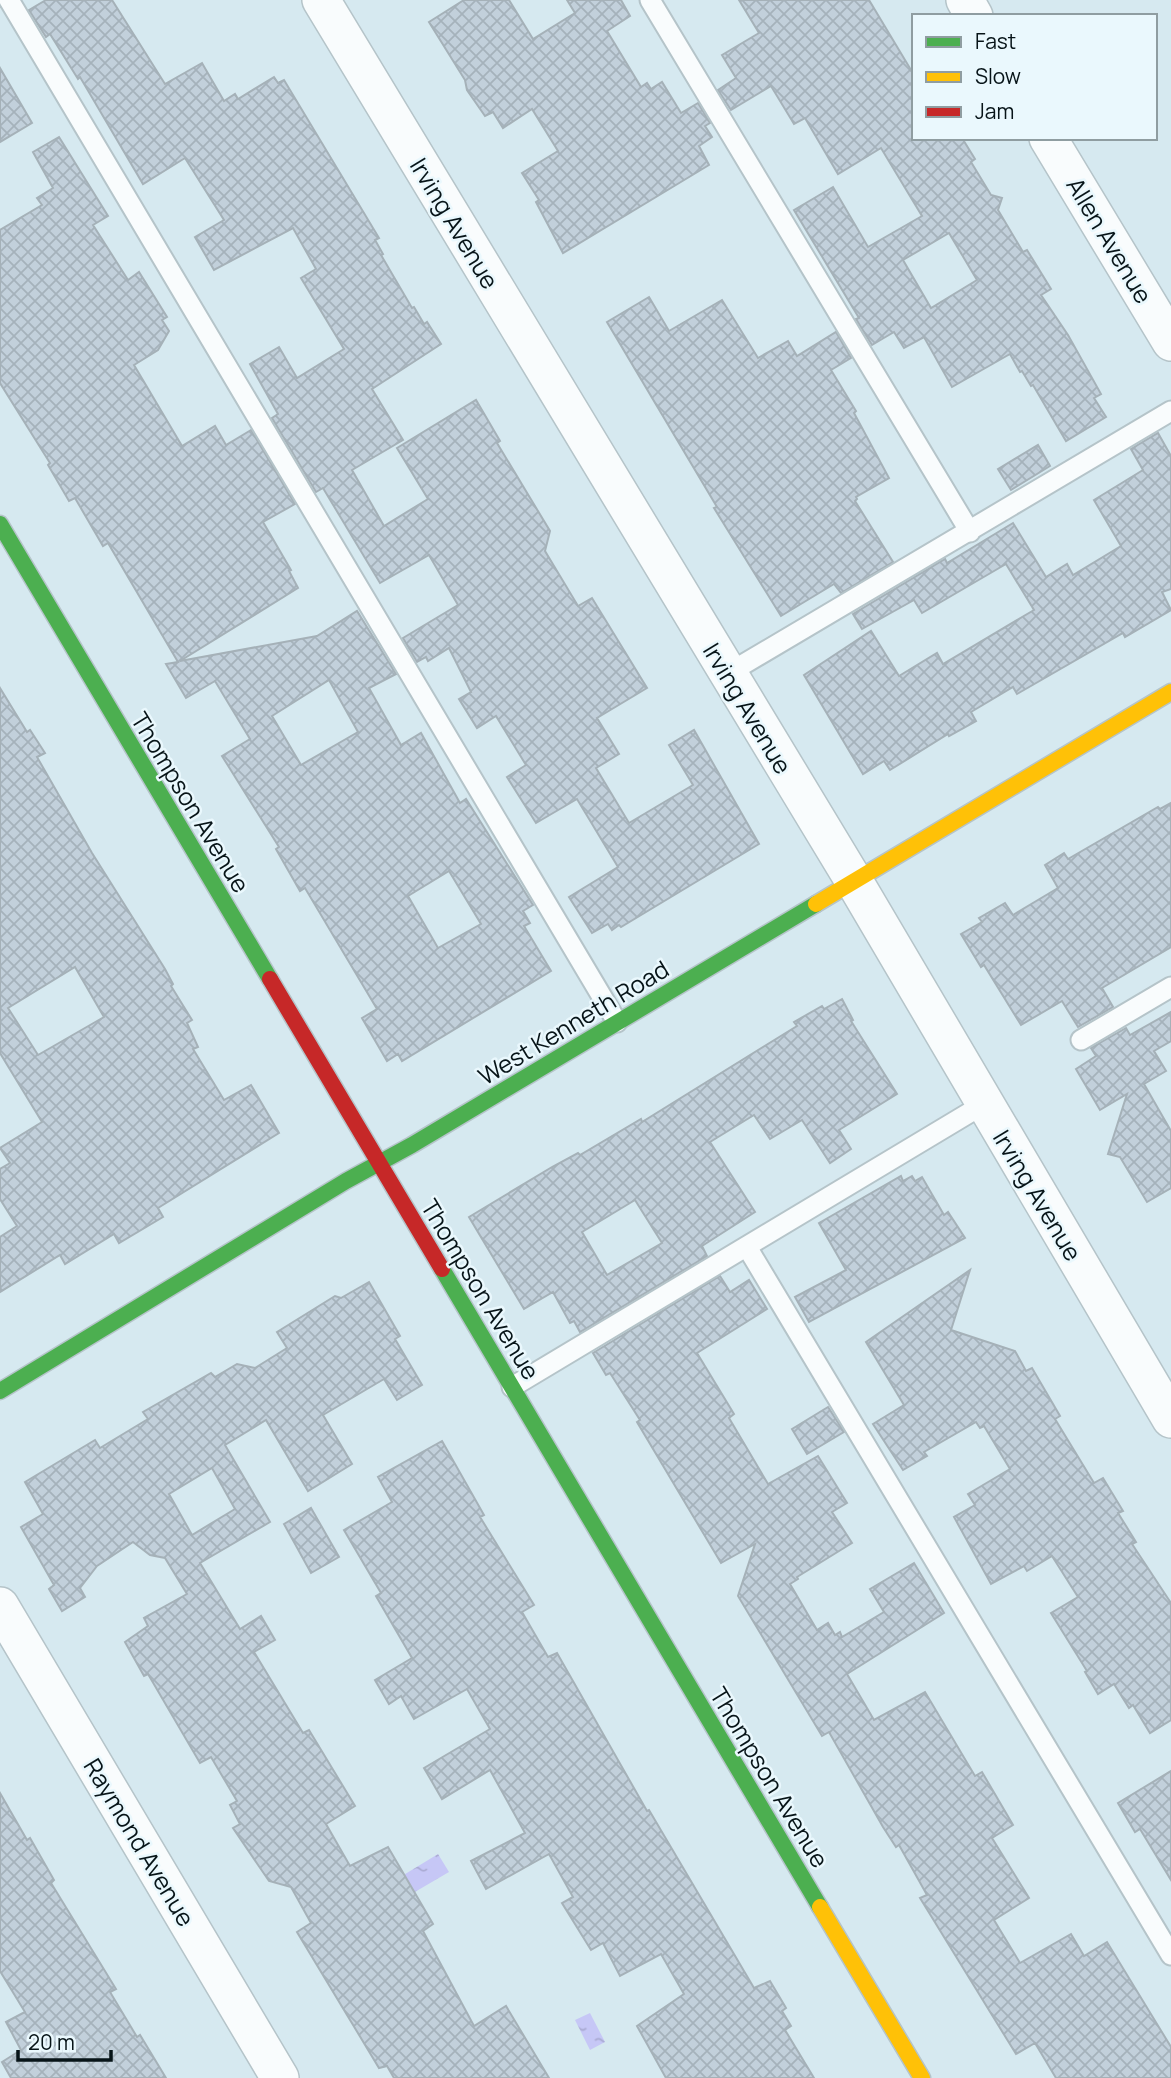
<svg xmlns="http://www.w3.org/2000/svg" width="1171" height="2078" font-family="Manrope,sans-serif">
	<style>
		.water { fill: url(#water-ripples) }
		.building { fill: url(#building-cross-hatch); stroke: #a5b1b8; stroke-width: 2; fill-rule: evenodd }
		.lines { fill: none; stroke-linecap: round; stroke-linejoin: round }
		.lane-casing { stroke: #b5c4c9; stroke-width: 23 }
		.street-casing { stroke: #b5c4c9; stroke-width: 40 }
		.fast-casing { stroke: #b5c4c9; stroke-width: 19 }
		.slow-casing { stroke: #b5c4c9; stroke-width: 19 }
		.jam-casing { stroke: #b5c4c9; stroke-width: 19 }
		.lane { stroke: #f9fcfd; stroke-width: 19 }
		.street { stroke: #f9fcfd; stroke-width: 37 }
		.fast { stroke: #4caf50; stroke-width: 16 }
		.slow { stroke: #ffc107; stroke-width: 16 }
		.jam { stroke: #c62828; stroke-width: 16 }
		.labels { text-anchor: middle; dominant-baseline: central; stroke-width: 5; stroke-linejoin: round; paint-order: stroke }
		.street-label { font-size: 24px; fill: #071418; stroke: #eaf8fd }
	</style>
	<defs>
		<pattern id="water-ripples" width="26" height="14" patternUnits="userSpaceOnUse" patternTransform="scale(1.75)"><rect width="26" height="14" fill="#c6c7f6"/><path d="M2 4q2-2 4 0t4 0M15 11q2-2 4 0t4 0" fill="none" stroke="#a9aad2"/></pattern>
		<pattern id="building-cross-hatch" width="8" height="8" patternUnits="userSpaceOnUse" patternTransform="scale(1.75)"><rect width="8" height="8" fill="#c2d0db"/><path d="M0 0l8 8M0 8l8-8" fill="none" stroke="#a5b2bb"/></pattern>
	</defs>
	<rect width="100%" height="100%" fill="#d6e9f0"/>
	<!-- water -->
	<g class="water">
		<polygon points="438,1854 449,1872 408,1896 397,1879"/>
		<polygon points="590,2013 605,2042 590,2050 575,2020"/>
	</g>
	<!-- building -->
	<g class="building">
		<polygon points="46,0 112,0 165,84 202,63 224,101 235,94 238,99 274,77 278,83 284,80 379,238 375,240 383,254 381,255 412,308 414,307 424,324 427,322 441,344 372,389 403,440 352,470 384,526 428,499 397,448 476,400 500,441 497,443 550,531 545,551 578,606 592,598 647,688 597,718 619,754 596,768 629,823 693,785 669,745 694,730 759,844 621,927 619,925 612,930 608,924 592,933 569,897 618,867 577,799 536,823 507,777 526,765 496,716 477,728 459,699 471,692 449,648 428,661 426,657 417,662 403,638 458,605 429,555 380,583 323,488 316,492 272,418 278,414 250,364 279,347 297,378 344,349 301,278 316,269 293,228 214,270 195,237 224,220 185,158 143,184 80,77 78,79 50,34 46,37 29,10"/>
		<polygon points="464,0 509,0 533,39 575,13 567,0 621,0 630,16 607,31 641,87 647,83 651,89 662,82 681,113 698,103 710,123 705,126 712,137 699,146 709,165 563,253 536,202 539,200 522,173 558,151 532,109 503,128 493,112 485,116 467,90 465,80 429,22"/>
		<path d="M739,0h130l45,75v63h48l13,21 -4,3 20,33 11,3 -4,12 25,42 4,-2 24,39 -10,6 27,40 33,59 -7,4 12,19 -40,24 -33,-56 -2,1 -9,-15 -2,1 -10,-18 -58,33 -28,-50 -20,11 -10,-16 -22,13 -16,-26 3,-1 -65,-108 39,-23 35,60 54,-31 -41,-68 -43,26 -33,-56 -11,6 -23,-38 -40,24 -13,-20 18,-12 -14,-23 37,-22zM949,233l28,47 -46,28 -28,-48z"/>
		<polygon points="0,68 32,123 0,142"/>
		<path d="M59,137l49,79 -15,9 35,55 11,-8 28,45 -5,3 7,11 -11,19 -24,15 48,81 33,-20 11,19 25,-15 44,74 -32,18 28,48 -2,1 9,17 -118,73 137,-25 40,-25 39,63 -27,14 32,57 20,-12 39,70 6,-4 67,106 -10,6 7,12 -6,3 27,45 -149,90 -4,-7 -11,7 -25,-43 15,-9 -72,-121 -5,3 -24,-42 3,-2 -57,-91 28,-17 -35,-58 -29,17 -20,-34 12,-2 -70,-119 -5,3 -28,-48 -6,3 -21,-36 2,-2 -50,-80v-153l42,-25 -5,-7 16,-10 -20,-36zM329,680l29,52 -57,33 -29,-49zM449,871l32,53 -43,24 -30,-52z"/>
		<polygon points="649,297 669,331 722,300 758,358 788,341 797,356 836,332 851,358 831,370 856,411 854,413 889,478 856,497 857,499 855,501 893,562 841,593 834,584 781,616 714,508 717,507 607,322"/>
		<polygon points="1158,433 1171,456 1171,589 1162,592 1171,610 1125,637 1123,633 1017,694 1013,687 971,712 976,721 949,736 948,734 890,770 884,761 863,774 804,675 871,631 899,676 937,653 943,664 1034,610 1006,564 922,613 914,600 862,629 853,614 945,559 947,563 1013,523 1046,577 1067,564 1073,575 1121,546 1094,500 1143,470 1131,449"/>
		<polygon points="1038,445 1050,466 1011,490 998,469"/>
		<path d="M0,688l27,44 3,-2 15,23 -8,4 55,96 73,116 8,15 -2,2 21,34 -5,3 11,24 -5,2 31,51 27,-15 28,48 -121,75 5,9 -44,26 -5,-9 -49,30 -5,-9 -60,37v-55l17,-11 -17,-27v-30l10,-6 -10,-15 42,-26 -42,-69zM75,967l29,50 -66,38 -30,-47z"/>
		<polygon points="1171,803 1171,947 1102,988 1113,1007 1078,1027 1062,1001 1021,1025 984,965 981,967 961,934 982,922 979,918 1005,903 1013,915 1058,888 1045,865 1064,853 1068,859 1158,807 1160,809"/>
		<path d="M842,999l11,21 -2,1 46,73 -58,36 12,19 -21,14 -28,-43 -32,19 -16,-24 -44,27 45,70 -53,34 5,10 -127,76 -6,-11 -4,2 -17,-31 -29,17 -55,-92 83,-50 26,-14 2,2 61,-36 1,3 155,-96 -3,-4 28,-16 2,3zM635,1200l27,43 -55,32 -25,-43z"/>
		<polygon points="1171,1012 1171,1041 1154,1051 1166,1071 1144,1084 1171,1131 1171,1188 1147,1202 1120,1157 1108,1154 1127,1094 1100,1110 1076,1069 1096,1056 1091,1048 1126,1028 1130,1035"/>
		<polygon points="901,1176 903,1181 912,1176 915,1181 922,1177 944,1215 948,1212 965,1238 809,1322 795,1297 846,1270 819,1223"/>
		<polygon points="970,1270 951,1330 1015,1351 1026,1371 1032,1368 1060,1416 1055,1419 1094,1483 1103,1478 1123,1511 1118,1513 1136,1542 1132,1544 1171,1603 1171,1720 1150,1733 1133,1705 1129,1708 1114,1684 1098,1694 1085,1672 1087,1671 1051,1613 1078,1597 1052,1556 1027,1571 1024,1566 991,1584 954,1517 975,1505 968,1494 1010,1469 984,1426 980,1428 976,1422 924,1452 927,1456 903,1470 873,1424 904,1405 866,1342"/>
		<polygon points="720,1276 730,1292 749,1280 767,1309 697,1353 734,1414 729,1418 768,1484 818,1456 847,1503 832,1512 852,1543 797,1577 798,1579 790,1584 817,1630 828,1623 835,1635 840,1632 842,1637 884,1612 870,1589 914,1563 944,1613 847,1674 874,1720 925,1692 975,1776 982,1772 1013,1825 992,1838 1029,1898 994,1920 1020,1963 1071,1934 1084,1956 1107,1942 1171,2047 1171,2078 1056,2078 1035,2043 1016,2054 920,1898 927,1895 899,1845 896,1847 883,1827 829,1732 822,1736 738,1596 755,1544 721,1563 637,1422 640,1420 610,1373 606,1375 593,1353"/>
		<path d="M369,1282l31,54 -5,3 27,46 -25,15 -13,-21 -61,36 29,49 -44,27 -42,-71 -41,25 45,77 -70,41 40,66 21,-13 14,24 -21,12 49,81 6,-3 46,76 -29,18 24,42 38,-19 45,77 -10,7 51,95 32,-20 43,72h-155l-7,-12 -8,2 -82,-136 14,-9 -20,-36 -22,-6 -36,-53 7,-4 -10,-19 7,-4 -26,-44 -11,6 -52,-89 -4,2 -19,-34 23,-16 -4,-8 43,-24 -22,-36 -15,-3 -17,-13 -36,24 -17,22 5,9 -23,14 -13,-22 5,-4 -33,-58 22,-13 -18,-32 70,-42 5,8 48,-29 -5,-7 68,-39 4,4 22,-13 18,4 32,-20 -10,-16 58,-36 6,2zM212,1468l23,41 -43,26 -23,-41z"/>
		<polygon points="828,1407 844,1432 807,1454 792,1429"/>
		<polygon points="442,1441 484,1515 480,1517 534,1605 522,1612 548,1657 557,1653 647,1811 649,1810 754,1988 770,1981 786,2008 782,2011 791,2026 785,2030 814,2078 666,2078 637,2026 684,1994 661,1954 620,1976 603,1943 591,1950 562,1903 573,1897 549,1854 486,1889 471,1861 525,1833 490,1770 442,1799 424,1768 490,1729 467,1689 414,1719 401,1696 389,1704 375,1680 412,1658 376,1596 381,1593 344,1530 392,1502 378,1477"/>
		<polygon points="311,1508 339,1557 311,1573 284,1524"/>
		<polygon points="1171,1771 1171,1880 1140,1829 1135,1832 1118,1803"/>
		<polygon points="0,1793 27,1840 30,1838 54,1880 51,1883 116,1989 110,1992 137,2037 140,2035 166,2078 11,2078 2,2062 21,2050 6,2022 25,2012 0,1971"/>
	</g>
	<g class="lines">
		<!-- lane casing -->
		<g class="lane-casing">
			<g id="lane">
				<polyline points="9,0 617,1022"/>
				<polyline points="650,0 970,532"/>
				<polyline points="727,674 1171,411"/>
				<polyline points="1081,1040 1171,987"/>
				<polyline points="747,1247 1171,1955"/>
				<polyline points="512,1387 984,1104"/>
			</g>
		</g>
		<!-- street casing -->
		<g class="street-casing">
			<g id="street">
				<polyline points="321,0 854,881 1171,1419"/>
				<polyline points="965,0 974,16"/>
				<polyline points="1048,138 1171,342"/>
				<polyline points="0,1606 280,2078"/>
			</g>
		</g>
		<!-- fast casing -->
		<g class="fast-casing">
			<g id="fast">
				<polyline points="0,524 270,979"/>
				<polyline points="442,1269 820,1907"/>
				<polyline points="0,1391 346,1181 412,1145 816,904"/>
			</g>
		</g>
		<!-- slow casing -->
		<g class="slow-casing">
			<g id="slow">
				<polyline points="816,904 1171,692"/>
				<polyline points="820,1907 922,2078"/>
			</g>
		</g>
		<!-- jam casing -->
		<g class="jam-casing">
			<polyline id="jam" points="270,979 442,1269"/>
		</g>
		<!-- lane -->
		<use href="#lane" class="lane"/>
		<!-- street -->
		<use href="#street" class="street"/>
		<!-- fast -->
		<use href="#fast" class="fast"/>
		<!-- slow -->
		<use href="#slow" class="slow"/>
		<!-- jam -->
		<use href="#jam" class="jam"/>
	</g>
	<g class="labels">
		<!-- street labels -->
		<g class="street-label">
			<text transform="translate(455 223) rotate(59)">Irving Avenue</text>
			<text transform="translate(1110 240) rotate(59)">Allen Avenue</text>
			<text transform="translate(748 708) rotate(59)">Irving Avenue</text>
			<text transform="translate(191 802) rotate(59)">Thompson Avenue</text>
			<text transform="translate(573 1022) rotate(-31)">West Kenneth Road</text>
			<text transform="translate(1038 1195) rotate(59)">Irving Avenue</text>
			<text transform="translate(481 1289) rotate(59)">Thompson Avenue</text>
			<text transform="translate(770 1777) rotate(59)">Thompson Avenue</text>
			<text transform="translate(140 1842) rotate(59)">Raymond Avenue</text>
		</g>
	</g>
	<!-- legend -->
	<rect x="912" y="14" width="245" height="126" fill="#eaf8fd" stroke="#8f9da1" stroke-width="2"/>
	<rect x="926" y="37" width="35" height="10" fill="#4caf50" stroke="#8f9da1" stroke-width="2"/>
	<text x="975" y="49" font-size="21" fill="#071418">Fast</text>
	<rect x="926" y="72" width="35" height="10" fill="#ffc107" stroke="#8f9da1" stroke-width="2"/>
	<text x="975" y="84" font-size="21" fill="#071418">Slow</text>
	<rect x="926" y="107" width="35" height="10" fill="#c62828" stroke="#8f9da1" stroke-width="2"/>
	<text x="975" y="119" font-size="21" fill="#071418">Jam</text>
	<!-- scale -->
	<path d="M18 2050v10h93v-10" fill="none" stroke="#071418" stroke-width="3.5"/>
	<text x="28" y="2050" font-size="21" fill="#071418" stroke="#eaf8fd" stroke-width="5" paint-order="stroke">20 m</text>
</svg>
